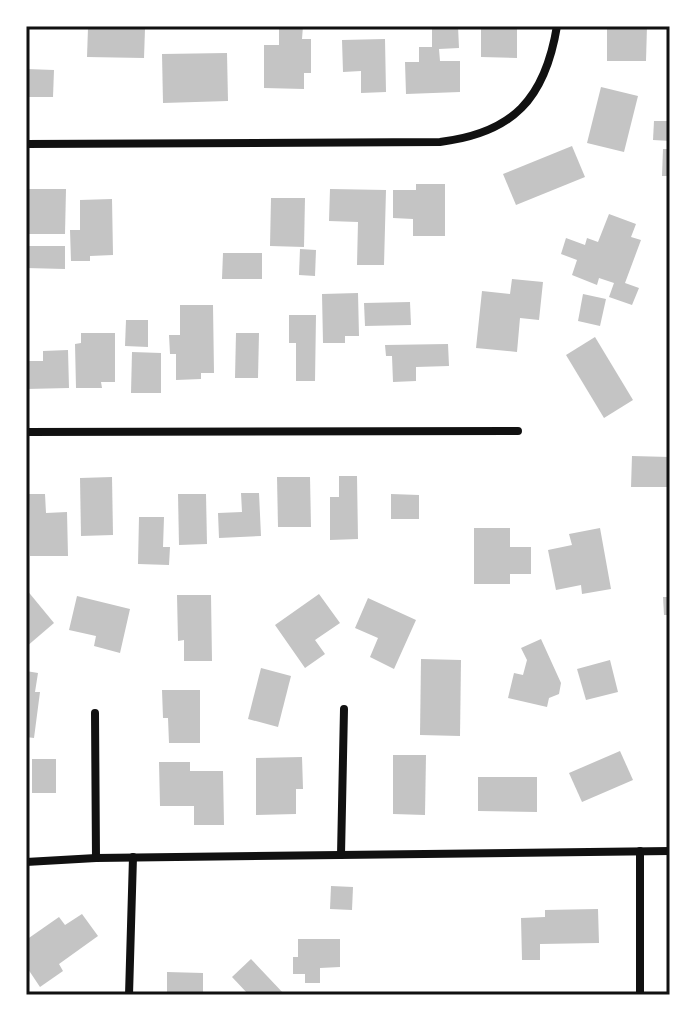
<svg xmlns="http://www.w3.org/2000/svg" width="696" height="1021" font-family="Cabin,sans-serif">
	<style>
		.building { fill: #c4c4c4 }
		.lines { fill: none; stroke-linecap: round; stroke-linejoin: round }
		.minor { stroke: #111; stroke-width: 8 }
		.neatline { fill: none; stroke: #111; stroke-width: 3 }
	</style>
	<rect width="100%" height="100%" fill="#fff"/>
	<!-- building -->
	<g class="building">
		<polygon points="279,26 303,26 302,39 311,39 311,73 304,73 304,89 264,88 264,45 279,45"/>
		<polygon points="432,26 458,26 459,48 439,49 440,61 460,61 460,92 406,94 405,62 419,62 419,47 432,47"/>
		<polygon points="481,26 517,26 517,58 481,57"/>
		<polygon points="607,26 647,26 646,61 607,61"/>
		<polygon points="88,28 145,29 144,58 87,57"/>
		<polygon points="385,39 386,92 361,93 361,71 343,72 342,40"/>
		<polygon points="227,53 228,101 163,103 162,54"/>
		<polygon points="26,69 54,70 53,97 26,97"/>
		<polygon points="601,87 638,96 624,152 587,143"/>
		<polygon points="654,121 670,121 670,141 653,140"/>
		<polygon points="572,146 585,177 516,205 503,174"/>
		<polygon points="663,149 670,149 670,176 662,176"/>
		<polygon points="416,184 445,184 445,236 413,236 413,219 393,218 393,190 416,190"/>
		<polygon points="26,189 66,189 65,234 26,234"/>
		<polygon points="330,189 386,190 384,265 357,265 358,222 329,221"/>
		<polygon points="271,198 305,198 304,247 270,246"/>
		<polygon points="112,199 113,255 90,256 90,261 71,261 70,230 80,230 80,200"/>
		<polygon points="609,214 636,224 631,237 641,240 625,283 639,288 632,305 609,297 614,283 599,278 597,285 572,275 577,260 561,254 566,238 585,245 587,238 598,242"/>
		<polygon points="26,246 65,246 65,269 26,268"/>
		<polygon points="300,249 316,250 315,276 299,275"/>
		<polygon points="223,253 262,253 262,279 222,279"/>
		<polygon points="512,279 543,282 539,320 520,318 517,352 476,348 482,291 510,294"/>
		<polygon points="358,293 359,336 345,336 345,343 323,343 322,294"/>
		<polygon points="583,294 606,299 600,326 578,321"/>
		<polygon points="410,302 411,325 365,326 364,303"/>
		<polygon points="180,305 213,305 214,373 201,373 201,379 176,380 176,354 170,354 169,335 180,335"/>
		<polygon points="289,315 316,315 315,381 296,381 296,343 289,343"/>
		<polygon points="126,320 148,320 148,347 125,346"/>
		<polygon points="81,333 115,333 115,382 101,382 102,388 76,388 75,344 81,343"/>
		<polygon points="236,333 259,333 258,378 235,378"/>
		<polygon points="595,337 633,400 604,418 566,355"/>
		<polygon points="448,344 449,366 416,367 416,381 393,382 392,356 386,356 385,345"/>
		<polygon points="68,350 69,388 26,389 26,361 43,361 43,351"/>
		<polygon points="132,352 161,353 161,393 131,393"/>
		<polygon points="632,456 670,457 670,487 631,487"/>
		<polygon points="339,476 357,476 358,539 330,540 330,497 339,497"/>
		<polygon points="112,477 113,535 81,536 80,478"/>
		<polygon points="277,477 310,477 311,527 278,527"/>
		<polygon points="241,493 259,493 261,536 219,538 218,513 242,512"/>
		<polygon points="29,494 45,494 46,513 67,512 68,556 30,556"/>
		<polygon points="178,494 206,494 207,544 179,545"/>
		<polygon points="391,494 419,495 419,519 391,519"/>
		<polygon points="139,517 164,517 163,547 170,547 169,565 138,564"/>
		<polygon points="474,528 510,528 510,547 531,547 531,574 510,574 510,584 474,584"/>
		<polygon points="600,528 611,589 582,594 581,585 556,590 548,550 572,545 569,534"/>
		<polygon points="26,589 54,623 26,647"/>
		<polygon points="319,594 340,623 315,640 325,654 305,668 275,625"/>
		<polygon points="177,595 211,595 212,661 184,661 184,640 178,641"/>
		<polygon points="77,596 130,609 120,653 94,646 96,636 69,630"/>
		<polygon points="663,597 670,597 670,615 664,615"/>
		<polygon points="368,598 416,620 394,669 370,657 378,638 355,628"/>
		<polygon points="541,639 561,683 559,694 549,698 547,707 508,698 514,673 523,675 527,660 521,648"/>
		<polygon points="421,659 461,660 460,736 420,735"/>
		<polygon points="610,660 618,692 586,700 577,669"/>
		<polygon points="261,668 291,676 278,727 248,719"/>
		<polygon points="26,671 38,673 35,692 40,692 34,738 26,737"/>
		<polygon points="162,690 200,690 200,743 169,743 168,718 163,718"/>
		<polygon points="620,751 633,780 582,802 569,773"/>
		<polygon points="393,755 426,755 425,815 393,814"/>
		<polygon points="302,757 303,789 296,789 296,814 256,815 256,758"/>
		<rect x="32" y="759" width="24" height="34"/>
		<polygon points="159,762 190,762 190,771 223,771 224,825 194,825 194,806 160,806"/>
		<polygon points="478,777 537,777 537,812 478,811"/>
		<polygon points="331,886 353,887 352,910 330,909"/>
		<polygon points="598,909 599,943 540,944 540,960 522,960 521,918 545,917 545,910"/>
		<polygon points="82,914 98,936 59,964 63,971 40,987 26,966 26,940 59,917 65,925"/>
		<polygon points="298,939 340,939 340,967 320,968 320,983 305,983 305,974 293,974 293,957 298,957"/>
		<polygon points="251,959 285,995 249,995 232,977"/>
		<polygon points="167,972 203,973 203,995 167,995"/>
	</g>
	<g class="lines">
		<!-- minor -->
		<g class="minor">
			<path d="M26,144l414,-2c73,-9 105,-43 117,-116"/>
			<polyline points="26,432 518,431"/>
			<polyline points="95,713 96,858"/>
			<polyline points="341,855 344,709"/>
			<polyline points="26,862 96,858 670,851"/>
			<polyline points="129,995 133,857"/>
			<polyline points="640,995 640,851"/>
		</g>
	</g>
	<!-- border -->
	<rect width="696" height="1021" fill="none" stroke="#ffffff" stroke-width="56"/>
	<rect x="28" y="28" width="640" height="965" class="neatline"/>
</svg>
